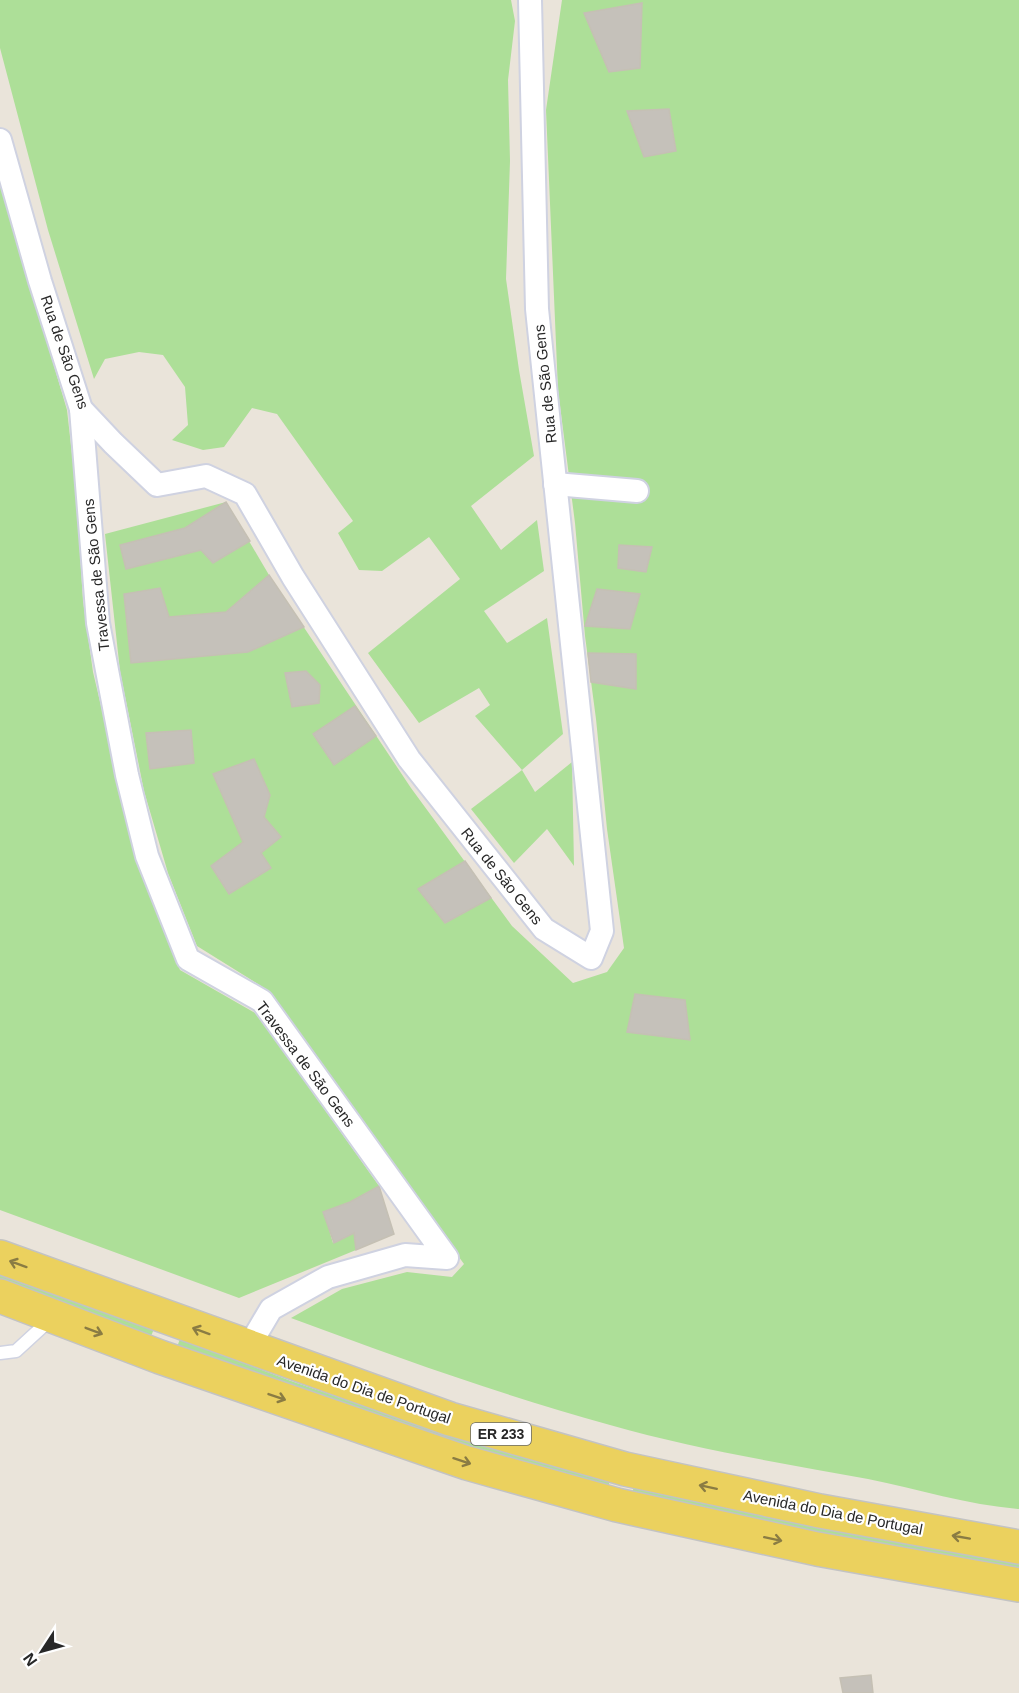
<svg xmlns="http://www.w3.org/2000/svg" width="1019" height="1693" font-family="Helvetica,sans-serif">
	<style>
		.green { fill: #addf98 }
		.building { fill: #c5c1ba; stroke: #c5c0b4; stroke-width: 1.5 }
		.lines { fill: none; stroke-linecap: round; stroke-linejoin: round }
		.lane-casing { stroke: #cfd2e1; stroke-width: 15 }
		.street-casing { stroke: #cfd2e1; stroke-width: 26 }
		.primary-casing { stroke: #c3c3c3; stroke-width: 36 }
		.lane { stroke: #fff; stroke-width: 12 }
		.street { stroke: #fff; stroke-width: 22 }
		.primary { stroke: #ebd15e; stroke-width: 33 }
		.oneway { stroke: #8a7c43 }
		.labels { text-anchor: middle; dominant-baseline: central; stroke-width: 4.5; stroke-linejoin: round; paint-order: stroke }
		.shield { fill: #fff; stroke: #686868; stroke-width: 1.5 }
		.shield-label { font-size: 14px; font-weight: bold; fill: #282828 }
		.street-label { font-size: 15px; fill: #282828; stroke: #fff }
	</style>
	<rect width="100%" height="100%" fill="#eae4da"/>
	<!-- green -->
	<g class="green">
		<polygon points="0,0 511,0 515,21 508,80 510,161 506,279 519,370 534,456 471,506 501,550 537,520 544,571 484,611 507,643 547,618 563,734 522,770 535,792 572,762 574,866 547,829 514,863 471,809 522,770 475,716 490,705 479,688 419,723 368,653 460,579 429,537 382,571 359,570 338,533 353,521 277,414 252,408 224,447 203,450 172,440 188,425 185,387 163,355 139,352 105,359 94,379 48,230 0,48"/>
		<path d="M562,0h457v1509c-51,-4 -101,-20 -151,-30 -87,-16 -174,-30 -258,-54 -109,-30 -214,-68 -319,-107l51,-29 65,-17 45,5 12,-13 -198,-275 -69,-43 -29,-73 -24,-82 -24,-120 -15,-137 121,-32 43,73 142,213 101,138 61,57 34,-11 17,-24 -17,-119 -11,-110 -11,-83 -10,-113 -17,-133 -12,-280z"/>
		<polygon points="0,183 67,410 76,490 83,601 93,672 138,863 180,970 257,1014 379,1186 350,1202 324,1212 333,1243 354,1233 356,1250 239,1298 0,1210"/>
		<polygon points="0,1272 154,1329 151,1336 0,1281"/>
		<polygon points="180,1339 291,1381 402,1419 610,1479 608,1488 503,1458 177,1347"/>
		<polygon points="634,1486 800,1524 918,1545 1019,1561 1019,1568 798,1531 632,1494"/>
	</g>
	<!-- building -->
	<g class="building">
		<polygon points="642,3 640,68 609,72 584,13"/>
		<polygon points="669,109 676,151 644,157 627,111"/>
		<polygon points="226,502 250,541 213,563 201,550 126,569 120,545 185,528"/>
		<polygon points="619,545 652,547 646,572 618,568"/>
		<polygon points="269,575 304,627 248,652 131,663 124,594 160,588 169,617 226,612"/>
		<polygon points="597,589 640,594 630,629 585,626"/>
		<polygon points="588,653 636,654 636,689 591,682"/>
		<polygon points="306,671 320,685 319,703 292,707 285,673"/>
		<polygon points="355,706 376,736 334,765 313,734"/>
		<polygon points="191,730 194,763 150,769 146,733"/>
		<polygon points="254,759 270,795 264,817 281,837 261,853 271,868 229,894 211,866 243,842 213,774"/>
		<polygon points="465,861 491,898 445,923 418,889"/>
		<polygon points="635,994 685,1000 690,1040 627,1032"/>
		<polygon points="379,1186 394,1234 356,1250 354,1233 334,1243 323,1212 350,1202"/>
		<polygon points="871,1675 873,1693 843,1693 840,1678"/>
	</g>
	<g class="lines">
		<!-- lane casing -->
		<g class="lane-casing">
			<polyline id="lane" points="0,1353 16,1351 52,1318"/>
		</g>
		<!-- street casing -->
		<g class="street-casing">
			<g id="street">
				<polyline points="0,140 40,281 81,409 113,443 157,485 206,476 245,494 293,577 409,759 544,929 591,958 602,931 537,309 530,0"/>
				<polyline points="81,409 98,623 127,775 147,856 188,959 262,1001 447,1258 405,1255 328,1277 271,1309 248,1348"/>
				<polyline points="555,484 637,491"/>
			</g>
		</g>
		<!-- primary casing -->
		<g class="primary-casing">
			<g id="primary">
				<polyline points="0,1257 450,1419 625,1469 820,1511 1019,1547"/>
				<polyline points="0,1296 160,1357 467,1463 617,1505 817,1549 1019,1585"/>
			</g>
		</g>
		<!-- lane -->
		<use href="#lane" class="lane"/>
		<!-- street -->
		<use href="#street" class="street"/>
		<!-- primary -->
		<use href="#primary" class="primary"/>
	</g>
	<!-- one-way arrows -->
	<defs><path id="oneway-shaft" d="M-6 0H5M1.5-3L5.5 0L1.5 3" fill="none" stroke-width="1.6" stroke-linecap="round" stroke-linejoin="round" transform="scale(1.5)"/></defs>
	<g class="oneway">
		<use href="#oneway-shaft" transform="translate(18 1264) rotate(-160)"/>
		<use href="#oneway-shaft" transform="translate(94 1331) rotate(21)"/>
		<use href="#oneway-shaft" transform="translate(201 1331) rotate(-160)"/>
		<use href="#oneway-shaft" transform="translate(277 1397) rotate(19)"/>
		<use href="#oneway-shaft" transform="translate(462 1461) rotate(18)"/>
		<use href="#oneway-shaft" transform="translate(708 1487) rotate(-168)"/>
		<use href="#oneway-shaft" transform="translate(961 1537) rotate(-170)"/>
		<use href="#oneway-shaft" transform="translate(773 1539) rotate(12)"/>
	</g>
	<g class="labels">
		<!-- shield labels -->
		<rect class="shield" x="471" y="1423" width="60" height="22" rx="4.5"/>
		<g class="shield-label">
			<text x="501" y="1434">ER 233</text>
		</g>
		<!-- street labels -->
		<g class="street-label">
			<text transform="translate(65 352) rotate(71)">Rua de São Gens</text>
			<text transform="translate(545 384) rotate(-96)">Rua de São Gens</text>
			<text transform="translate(96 575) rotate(-96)">Travessa de São Gens</text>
			<text transform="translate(502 876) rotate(51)">Rua de São Gens</text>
			<text transform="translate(306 1064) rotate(53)">Travessa de São Gens</text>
			<text transform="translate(364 1389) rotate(19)">Avenida do Dia de Portugal</text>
			<text transform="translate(833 1512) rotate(11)">Avenida do Dia de Portugal</text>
		</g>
	</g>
	<!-- north arrow -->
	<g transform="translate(42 1651) rotate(234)" stroke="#ffffff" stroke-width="4.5" paint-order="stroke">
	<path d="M0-4.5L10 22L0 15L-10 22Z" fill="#282828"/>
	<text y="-9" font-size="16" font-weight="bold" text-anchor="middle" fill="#282828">N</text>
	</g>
</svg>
